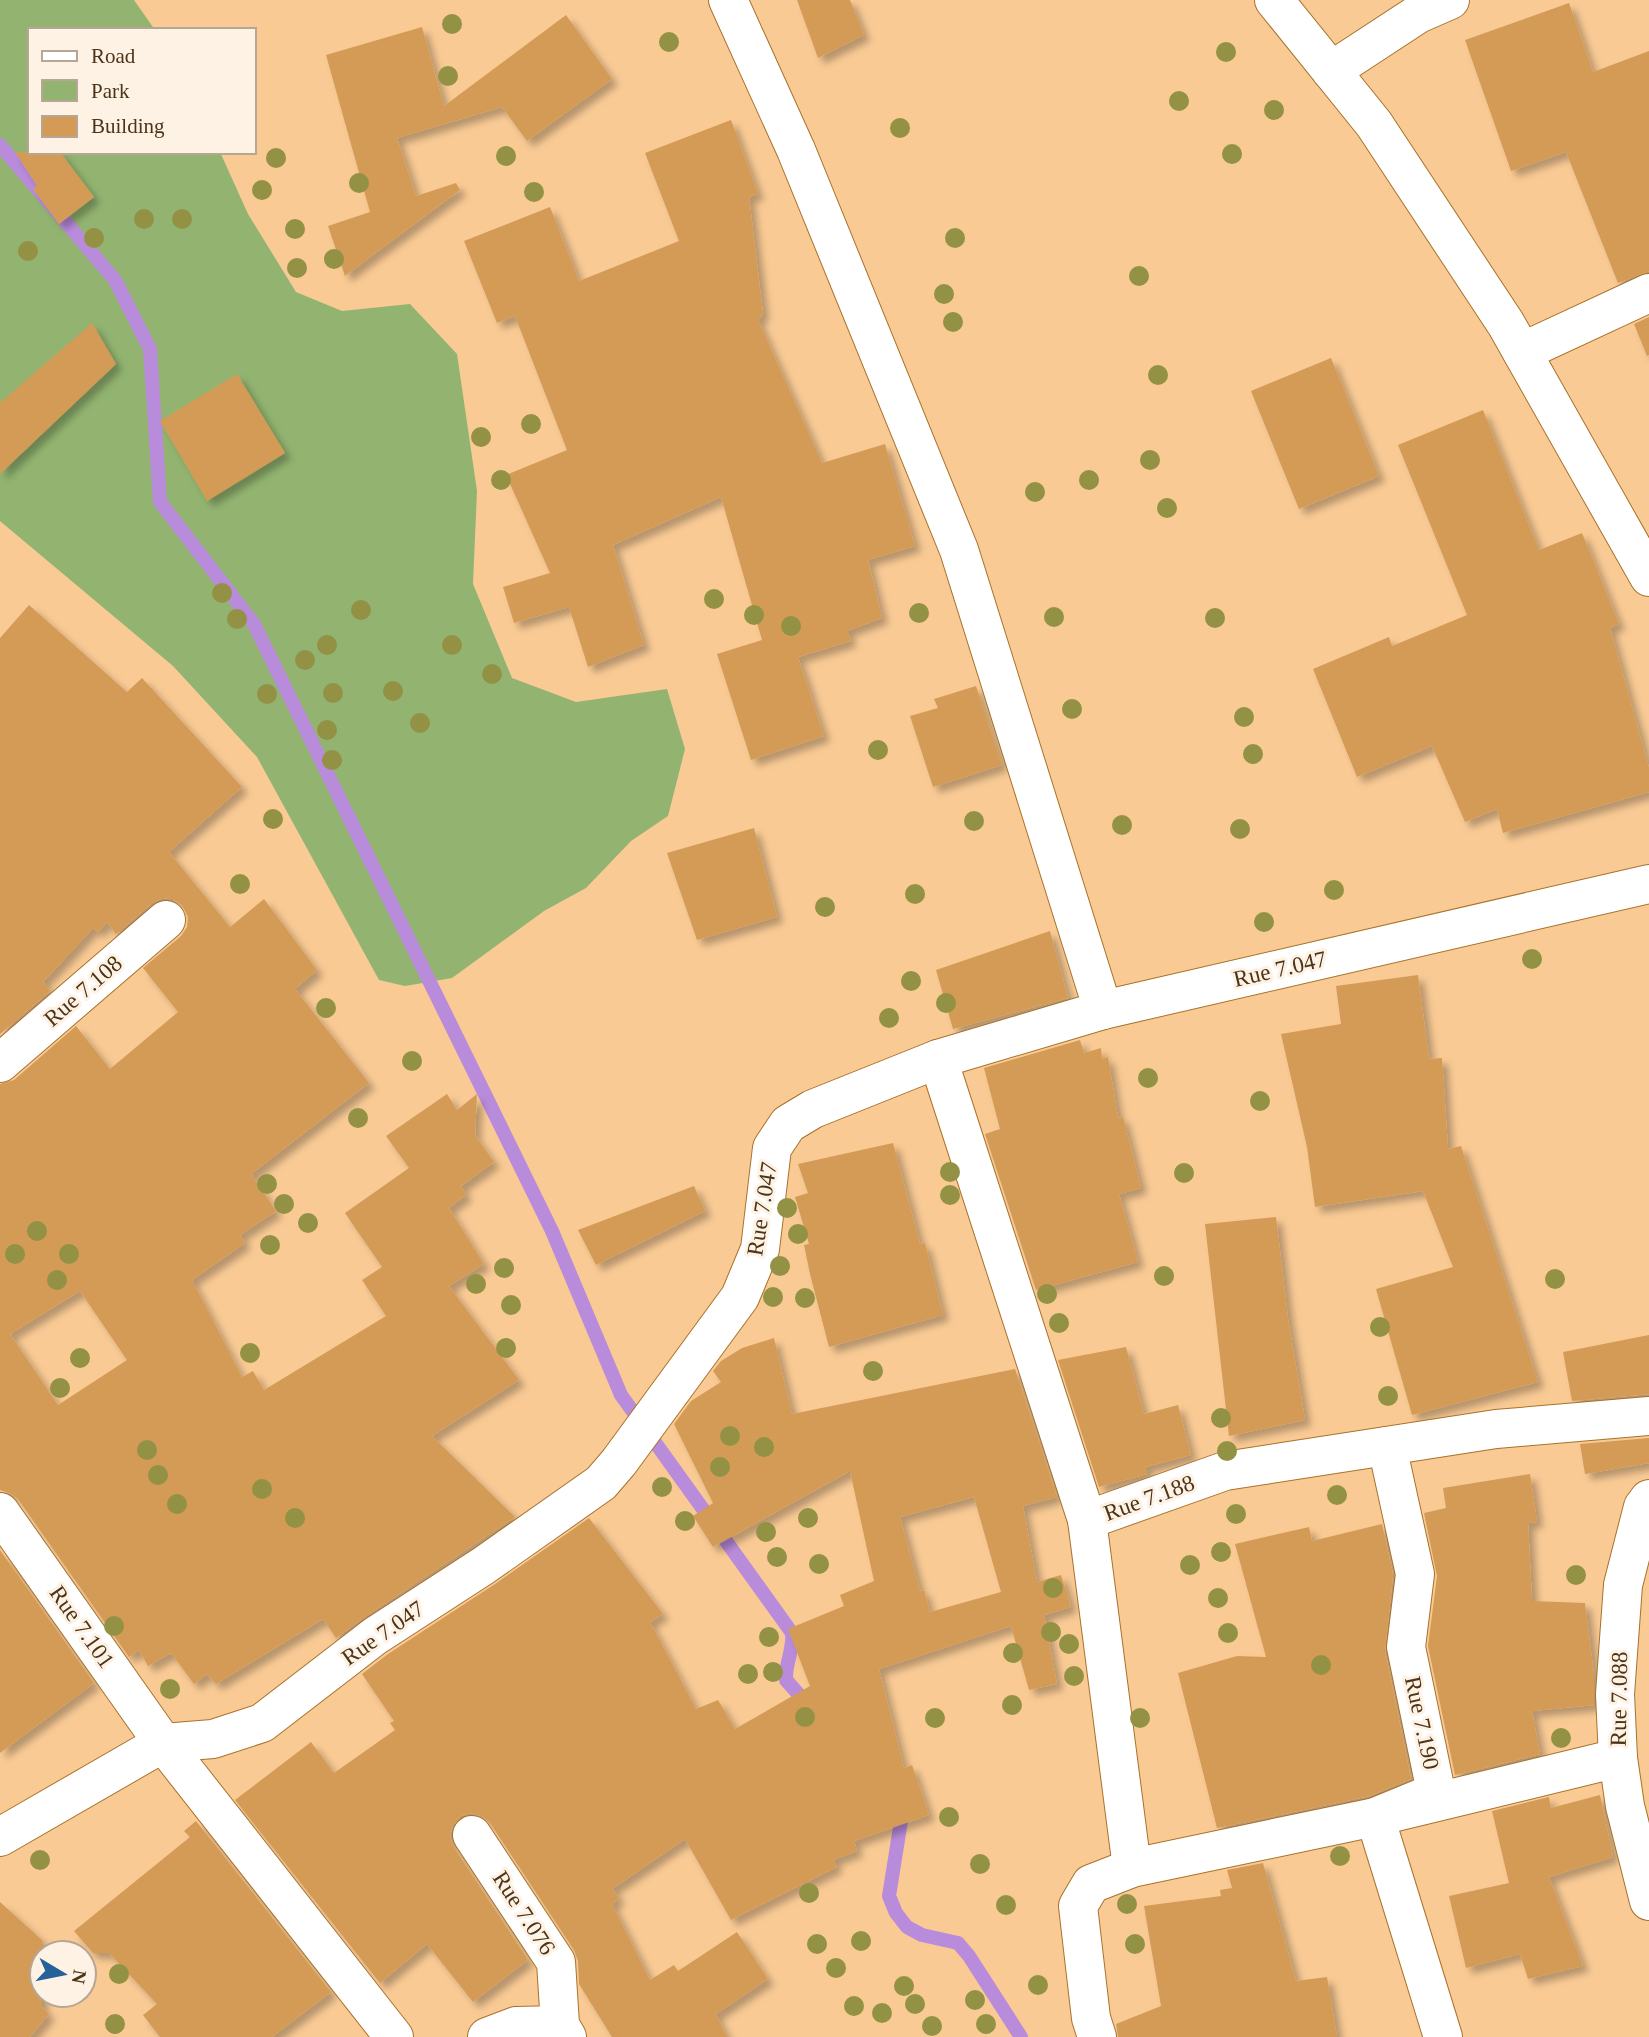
<svg xmlns="http://www.w3.org/2000/svg" width="1649" height="2037" font-family="Georgia,serif">
	<style>
		.green { fill: #92b470 }
		.lines { fill: none; stroke-linecap: round; stroke-linejoin: round }
		.stream { stroke: #b98bdb; stroke-width: 14 }
		.building { fill: #d49b57; fill-rule: evenodd; filter: url(#shadow) }
		.street-casing { stroke: #a8722b; stroke-width: 40 }
		.street { stroke: #fff; stroke-width: 38 }
		.tree { fill: #939144 }
		.labels { text-anchor: middle; dominant-baseline: central; stroke-width: 6; stroke-linejoin: round; paint-order: stroke }
		.street-label { font-size: 23px; fill: #4b3417; stroke: #fef2e5 }
	</style>
	<defs>
		<filter id="shadow"><feDropShadow dx="6" dy="6" stdDeviation="3.5" flood-color="#0004"/></filter>
	</defs>
	<rect width="100%" height="100%" fill="#f9ca94"/>
	<!-- green -->
	<polygon class="green" points="0,0 134,0 155,30 30,30 30,152 220,152 248,214 296,292 342,311 410,304 457,354 477,491 473,584 512,678 576,702 667,689 685,749 668,816 631,841 586,888 544,911 452,978 405,986 379,980 257,757 173,666 0,521"/>
	<g class="lines">
		<!-- stream -->
		<g class="stream">
			<path d="M0,145l115,135 35,69 10,153 94,122 298,607 69,164 171,238c2,17 -7,30 -6,47l23,26"/>
			<polyline points="900,1807 901,1821 889,1896 896,1913 907,1927 922,1935 958,1943 969,1956 1021,2037"/>
		</g>
	</g>
	<!-- building -->
	<g class="building">
		<polygon points="797,0 850,0 864,35 818,58"/>
		<polygon points="1569,3 1593,72 1649,51 1649,271 1618,283 1566,152 1511,171 1465,40"/>
		<polygon points="566,15 612,79 527,141 502,107 397,138 416,196 456,183 460,190 345,276 328,226 370,212 326,55 422,27 444,106"/>
		<polygon points="731,120 758,194 749,197 763,314 758,320 822,463 885,444 915,546 868,560 882,618 847,631 851,641 798,657 824,736 751,760 717,654 762,640 721,497 613,545 644,645 588,667 569,607 514,623 503,587 550,573 506,475 567,450 515,316 497,323 464,241 550,207 579,281 679,241 645,153"/>
		<polygon points="15,152 60,152 94,197 59,224 33,189 37,186"/>
		<polygon points="1649,317 1649,355 1647,356 1634,324"/>
		<polygon points="92,323 116,364 0,474 0,403"/>
		<polygon points="1331,358 1379,476 1299,509 1251,391"/>
		<polygon points="237,374 285,453 207,501 160,421"/>
		<polygon points="1483,410 1539,550 1582,533 1619,624 1610,628 1649,768 1649,792 1503,833 1497,809 1465,822 1432,746 1357,777 1313,669 1389,637 1392,646 1467,615 1398,445"/>
		<path d="M29,605l98,87 15,-14 100,109 -73,65 61,75 34,-28 53,71 -22,19 74,94 -118,91 25,37 -36,24 5,8 -53,37 50,97 11,-6 11,19 122,-74 -24,-36 20,-13 -37,-54 64,-45 -23,-32 61,-42 10,16 20,-16 -2,41 19,27 -33,24 5,9 -17,13 35,56 -35,22 70,94 -87,56 83,81 -152,101 -27,20 -13,-19 -107,65 -9,-10 -13,10 -23,-31 -23,13 -9,-16 -10,7 -111,-158 -8,-6 -10,-3v-406l14,-4 62,-54 34,43 68,-57 -35,-44 38,-32 6,-9 1,-10 -6,-12 -9,-6 -10,-1 -11,5 -36,31 -9,-12 -9,10 -5,-4 -50,54 7,9 -50,43v-396zM80,1291l47,69 -69,45 -48,-71z"/>
		<polygon points="976,686 1002,765 933,787 910,716 938,708 934,699"/>
		<polygon points="754,828 777,917 697,940 667,853"/>
		<polygon points="1050,931 1068,998 953,1029 936,970"/>
		<polygon points="1418,975 1429,1059 1442,1058 1448,1149 1461,1146 1538,1382 1412,1415 1376,1289 1453,1267 1423,1191 1315,1207 1307,1147 1281,1034 1341,1024 1336,986"/>
		<polygon points="1080,1040 1084,1053 1101,1048 1102,1059 1108,1057 1118,1118 1123,1117 1141,1188 1119,1194 1138,1262 1036,1290 985,1134 1000,1129 984,1068"/>
		<polygon points="893,1143 920,1244 925,1243 943,1315 829,1347 810,1274 804,1245 809,1244 795,1197 808,1193 798,1164"/>
		<polygon points="694,1186 705,1211 596,1265 578,1230"/>
		<polygon points="1276,1217 1288,1319 1305,1420 1229,1436 1205,1224"/>
		<polygon points="1649,1335 1649,1394 1572,1401 1563,1352"/>
		<path d="M774,1338l18,76 223,-45 42,128 -34,9 14,76 24,-7 10,32 -27,8 13,69 -28,6 -18,-64 -132,43 25,99 8,-3 17,50 -75,26 3,10 -24,9 4,7 -106,53 -46,-81 -73,50 7,9 -7,6 38,76 24,-15 4,6 59,-39 31,47 -52,35 11,23h-115l-33,-53 -1,-23 -4,-11 -84,-127 -8,-7 -11,-3 -10,3 -8,9 -3,11 3,10 75,114 -55,42 -46,-58 -47,39 -145,-183 76,-58 23,31 61,-43 -5,-7 4,-2 -32,-47 26,-20 107,-70 94,-66 74,96 -13,8 46,87 22,-9 17,29 75,-43 -22,-57 56,-23 -4,-11 34,-14 -24,-110 -137,76 -20,-31 20,-13 -39,-79 17,-23 30,-19 -8,-11 8,-10 21,-13zM974,1497l27,95 -71,20 -6,-22 -4,1 -20,-74z"/>
		<polygon points="1126,1347 1144,1414 1178,1405 1191,1455 1145,1467 1147,1474 1099,1487 1058,1360"/>
		<polygon points="1649,1438 1649,1463 1585,1474 1580,1444"/>
		<polygon points="1530,1474 1537,1522 1528,1523 1532,1601 1585,1603 1594,1676 1594,1705 1532,1711 1540,1754 1455,1775 1428,1646 1437,1576 1424,1513 1446,1508 1443,1488"/>
		<polygon points="1382,1524 1393,1575 1385,1651 1411,1779 1369,1796 1217,1828 1178,1673 1237,1656 1266,1657 1235,1544 1309,1527 1312,1541"/>
		<polygon points="0,1550 94,1683 0,1753"/>
		<polygon points="1600,1795 1613,1857 1549,1877 1583,1966 1528,1979 1520,1954 1466,1968 1449,1896 1509,1883 1492,1811 1549,1797 1551,1808"/>
		<polygon points="196,1821 331,1992 272,2037 160,2037 143,2015 157,2004 109,1953 93,1953 74,1931 190,1837 184,1831"/>
		<polygon points="1263,1863 1296,1981 1327,1977 1337,2037 1118,2037 1116,2024 1161,2006 1144,1906 1221,1896 1220,1890 1232,1888 1227,1870"/>
		<polygon points="0,1902 42,1940 42,2007 49,2014 30,2037 0,2037"/>
	</g>
	<g class="lines">
		<!-- street casing -->
		<g class="street-casing">
			<g id="street">
				<polyline points="728,0 796,150 959,550 1103,1010"/>
				<polyline points="1274,0 1374,124 1506,324 1649,577"/>
				<polyline points="1331,71 1418,14 1450,0"/>
				<polyline points="1522,352 1649,293"/>
				<polyline points="938,1059 1087,1520 1225,1471 1496,1429 1649,1416"/>
				<polyline points="0,1063 166,920"/>
				<polyline points="1387,1446 1415,1574 1406,1647 1436,1792 1375,1817 1443,2037"/>
				<polyline points="1649,1499 1643,1507 1623,1585 1615,1694 1618,1758 1625,1806 1649,1901"/>
				<polyline points="0,1512 163,1743 394,2037"/>
				<polyline points="1087,1520 1132,1868"/>
				<polyline points="472,1835 556,1962 560,2025 567,2037"/>
				<polyline points="0,1837 163,1743 213,1739 262,1723 375,1636 483,1566 601,1483 619,1462 740,1297 760,1249 772,1148 788,1124 813,1109 938,1059 1103,1010 1649,884"/>
				<polyline points="487,2037 516,2026 560,2025"/>
				<polyline points="1097,2037 1091,2018 1078,1906 1091,1884 1132,1868 1375,1817 1618,1758"/>
			</g>
		</g>
		<!-- street -->
		<use href="#street" class="street"/>
	</g>
	<!-- trees -->
	<g class="tree">
		<circle cx="452" cy="24" r="10"/>
		<circle cx="669" cy="42" r="10"/>
		<circle cx="1226" cy="52" r="10"/>
		<circle cx="448" cy="76" r="10"/>
		<circle cx="1179" cy="101" r="10"/>
		<circle cx="1274" cy="110" r="10"/>
		<circle cx="900" cy="128" r="10"/>
		<circle cx="1232" cy="154" r="10"/>
		<circle cx="506" cy="156" r="10"/>
		<circle cx="276" cy="158" r="10"/>
		<circle cx="359" cy="183" r="10"/>
		<circle cx="262" cy="190" r="10"/>
		<circle cx="534" cy="192" r="10"/>
		<circle cx="144" cy="219" r="10"/>
		<circle cx="182" cy="219" r="10"/>
		<circle cx="295" cy="229" r="10"/>
		<circle cx="94" cy="238" r="10"/>
		<circle cx="955" cy="238" r="10"/>
		<circle cx="28" cy="251" r="10"/>
		<circle cx="334" cy="259" r="10"/>
		<circle cx="297" cy="268" r="10"/>
		<circle cx="1139" cy="276" r="10"/>
		<circle cx="944" cy="294" r="10"/>
		<circle cx="953" cy="322" r="10"/>
		<circle cx="1158" cy="375" r="10"/>
		<circle cx="531" cy="424" r="10"/>
		<circle cx="481" cy="437" r="10"/>
		<circle cx="1150" cy="460" r="10"/>
		<circle cx="501" cy="480" r="10"/>
		<circle cx="1089" cy="480" r="10"/>
		<circle cx="1035" cy="492" r="10"/>
		<circle cx="1167" cy="508" r="10"/>
		<circle cx="222" cy="593" r="10"/>
		<circle cx="714" cy="599" r="10"/>
		<circle cx="361" cy="610" r="10"/>
		<circle cx="919" cy="613" r="10"/>
		<circle cx="754" cy="615" r="10"/>
		<circle cx="1054" cy="617" r="10"/>
		<circle cx="1215" cy="618" r="10"/>
		<circle cx="237" cy="619" r="10"/>
		<circle cx="791" cy="626" r="10"/>
		<circle cx="327" cy="645" r="10"/>
		<circle cx="452" cy="645" r="10"/>
		<circle cx="305" cy="660" r="10"/>
		<circle cx="492" cy="674" r="10"/>
		<circle cx="393" cy="691" r="10"/>
		<circle cx="333" cy="693" r="10"/>
		<circle cx="267" cy="694" r="10"/>
		<circle cx="1072" cy="709" r="10"/>
		<circle cx="1244" cy="717" r="10"/>
		<circle cx="420" cy="723" r="10"/>
		<circle cx="327" cy="730" r="10"/>
		<circle cx="878" cy="750" r="10"/>
		<circle cx="1253" cy="754" r="10"/>
		<circle cx="332" cy="760" r="10"/>
		<circle cx="273" cy="819" r="10"/>
		<circle cx="974" cy="821" r="10"/>
		<circle cx="1122" cy="825" r="10"/>
		<circle cx="1240" cy="829" r="10"/>
		<circle cx="240" cy="884" r="10"/>
		<circle cx="1334" cy="890" r="10"/>
		<circle cx="915" cy="894" r="10"/>
		<circle cx="825" cy="907" r="10"/>
		<circle cx="1264" cy="922" r="10"/>
		<circle cx="1532" cy="959" r="10"/>
		<circle cx="911" cy="981" r="10"/>
		<circle cx="946" cy="1003" r="10"/>
		<circle cx="326" cy="1008" r="10"/>
		<circle cx="889" cy="1018" r="10"/>
		<circle cx="412" cy="1061" r="10"/>
		<circle cx="1148" cy="1078" r="10"/>
		<circle cx="1260" cy="1101" r="10"/>
		<circle cx="358" cy="1118" r="10"/>
		<circle cx="950" cy="1172" r="10"/>
		<circle cx="1184" cy="1173" r="10"/>
		<circle cx="267" cy="1184" r="10"/>
		<circle cx="950" cy="1195" r="10"/>
		<circle cx="284" cy="1204" r="10"/>
		<circle cx="787" cy="1208" r="10"/>
		<circle cx="308" cy="1223" r="10"/>
		<circle cx="37" cy="1231" r="10"/>
		<circle cx="798" cy="1234" r="10"/>
		<circle cx="270" cy="1245" r="10"/>
		<circle cx="15" cy="1254" r="10"/>
		<circle cx="69" cy="1254" r="10"/>
		<circle cx="780" cy="1266" r="10"/>
		<circle cx="504" cy="1268" r="10"/>
		<circle cx="1164" cy="1276" r="10"/>
		<circle cx="1555" cy="1279" r="10"/>
		<circle cx="57" cy="1280" r="10"/>
		<circle cx="476" cy="1284" r="10"/>
		<circle cx="1047" cy="1294" r="10"/>
		<circle cx="773" cy="1297" r="10"/>
		<circle cx="805" cy="1298" r="10"/>
		<circle cx="511" cy="1305" r="10"/>
		<circle cx="1059" cy="1323" r="10"/>
		<circle cx="1380" cy="1327" r="10"/>
		<circle cx="506" cy="1348" r="10"/>
		<circle cx="250" cy="1353" r="10"/>
		<circle cx="80" cy="1358" r="10"/>
		<circle cx="873" cy="1371" r="10"/>
		<circle cx="60" cy="1388" r="10"/>
		<circle cx="1388" cy="1396" r="10"/>
		<circle cx="1221" cy="1418" r="10"/>
		<circle cx="730" cy="1436" r="10"/>
		<circle cx="764" cy="1447" r="10"/>
		<circle cx="147" cy="1450" r="10"/>
		<circle cx="1227" cy="1451" r="10"/>
		<circle cx="720" cy="1467" r="10"/>
		<circle cx="158" cy="1475" r="10"/>
		<circle cx="662" cy="1487" r="10"/>
		<circle cx="262" cy="1489" r="10"/>
		<circle cx="1337" cy="1495" r="10"/>
		<circle cx="177" cy="1504" r="10"/>
		<circle cx="1236" cy="1514" r="10"/>
		<circle cx="295" cy="1518" r="10"/>
		<circle cx="808" cy="1518" r="10"/>
		<circle cx="685" cy="1521" r="10"/>
		<circle cx="766" cy="1532" r="10"/>
		<circle cx="1221" cy="1552" r="10"/>
		<circle cx="777" cy="1557" r="10"/>
		<circle cx="819" cy="1564" r="10"/>
		<circle cx="1190" cy="1565" r="10"/>
		<circle cx="1576" cy="1575" r="10"/>
		<circle cx="1053" cy="1588" r="10"/>
		<circle cx="1218" cy="1598" r="10"/>
		<circle cx="114" cy="1626" r="10"/>
		<circle cx="1051" cy="1632" r="10"/>
		<circle cx="1228" cy="1633" r="10"/>
		<circle cx="769" cy="1637" r="10"/>
		<circle cx="1069" cy="1644" r="10"/>
		<circle cx="1013" cy="1653" r="10"/>
		<circle cx="1321" cy="1665" r="10"/>
		<circle cx="773" cy="1672" r="10"/>
		<circle cx="748" cy="1674" r="10"/>
		<circle cx="1074" cy="1676" r="10"/>
		<circle cx="170" cy="1689" r="10"/>
		<circle cx="1012" cy="1705" r="10"/>
		<circle cx="805" cy="1717" r="10"/>
		<circle cx="935" cy="1718" r="10"/>
		<circle cx="1140" cy="1718" r="10"/>
		<circle cx="1561" cy="1738" r="10"/>
		<circle cx="949" cy="1817" r="10"/>
		<circle cx="1340" cy="1856" r="10"/>
		<circle cx="40" cy="1860" r="10"/>
		<circle cx="980" cy="1864" r="10"/>
		<circle cx="809" cy="1893" r="10"/>
		<circle cx="1127" cy="1904" r="10"/>
		<circle cx="1006" cy="1905" r="10"/>
		<circle cx="861" cy="1941" r="10"/>
		<circle cx="817" cy="1944" r="10"/>
		<circle cx="1135" cy="1944" r="10"/>
		<circle cx="836" cy="1968" r="10"/>
		<circle cx="119" cy="1974" r="10"/>
		<circle cx="1038" cy="1985" r="10"/>
		<circle cx="904" cy="1986" r="10"/>
		<circle cx="975" cy="2000" r="10"/>
		<circle cx="915" cy="2004" r="10"/>
		<circle cx="854" cy="2006" r="10"/>
		<circle cx="882" cy="2013" r="10"/>
		<circle cx="115" cy="2024" r="10"/>
		<circle cx="986" cy="2024" r="10"/>
		<circle cx="932" cy="2026" r="10"/>
	</g>
	<g class="labels">
		<!-- street labels -->
		<g class="street-label">
			<text transform="translate(1280 969) rotate(-13)">Rue 7.047</text>
			<text transform="translate(83 991) rotate(-41)">Rue 7.108</text>
			<text transform="translate(762 1209) rotate(-81)">Rue 7.047</text>
			<text transform="translate(1149 1498) rotate(-20)">Rue 7.188</text>
			<text transform="translate(82 1627) rotate(55)">Rue 7.101</text>
			<text transform="translate(383 1633) rotate(-35)">Rue 7.047</text>
			<text transform="translate(1619 1699) rotate(-89)">Rue 7.088</text>
			<text transform="translate(1422 1723) rotate(78)">Rue 7.190</text>
			<text transform="translate(524 1913) rotate(57)">Rue 7.076</text>
		</g>
	</g>
	<!-- legend -->
	<rect x="28" y="28" width="228" height="126" fill="#fef2e5" stroke="#b6a693" stroke-width="2"/>
	<rect x="42" y="51" width="35" height="10" fill="#ffffff" stroke="#b6a693" stroke-width="2"/>
	<text x="91" y="63" font-size="21" fill="#4b3417">Road</text>
	<rect x="42" y="80" width="35" height="21" fill="#92b470" stroke="#b6a693" stroke-width="2"/>
	<text x="91" y="98" font-size="21" fill="#4b3417">Park</text>
	<rect x="42" y="116" width="35" height="21" fill="#d49b57" stroke="#b6a693" stroke-width="2"/>
	<text x="91" y="133" font-size="21" fill="#4b3417">Building</text>
	<!-- north arrow -->
	<g transform="translate(63 1974) rotate(100)"><circle r="33" fill="#fef2e5" stroke="#b6a693" stroke-width="2"/>
	<path d="M0-5L12 26L0 18L-12 26Z" fill="#266199"/>
	<text y="-10" font-size="19" font-weight="bold" text-anchor="middle" fill="#4b3417">N</text>
	</g>
</svg>
